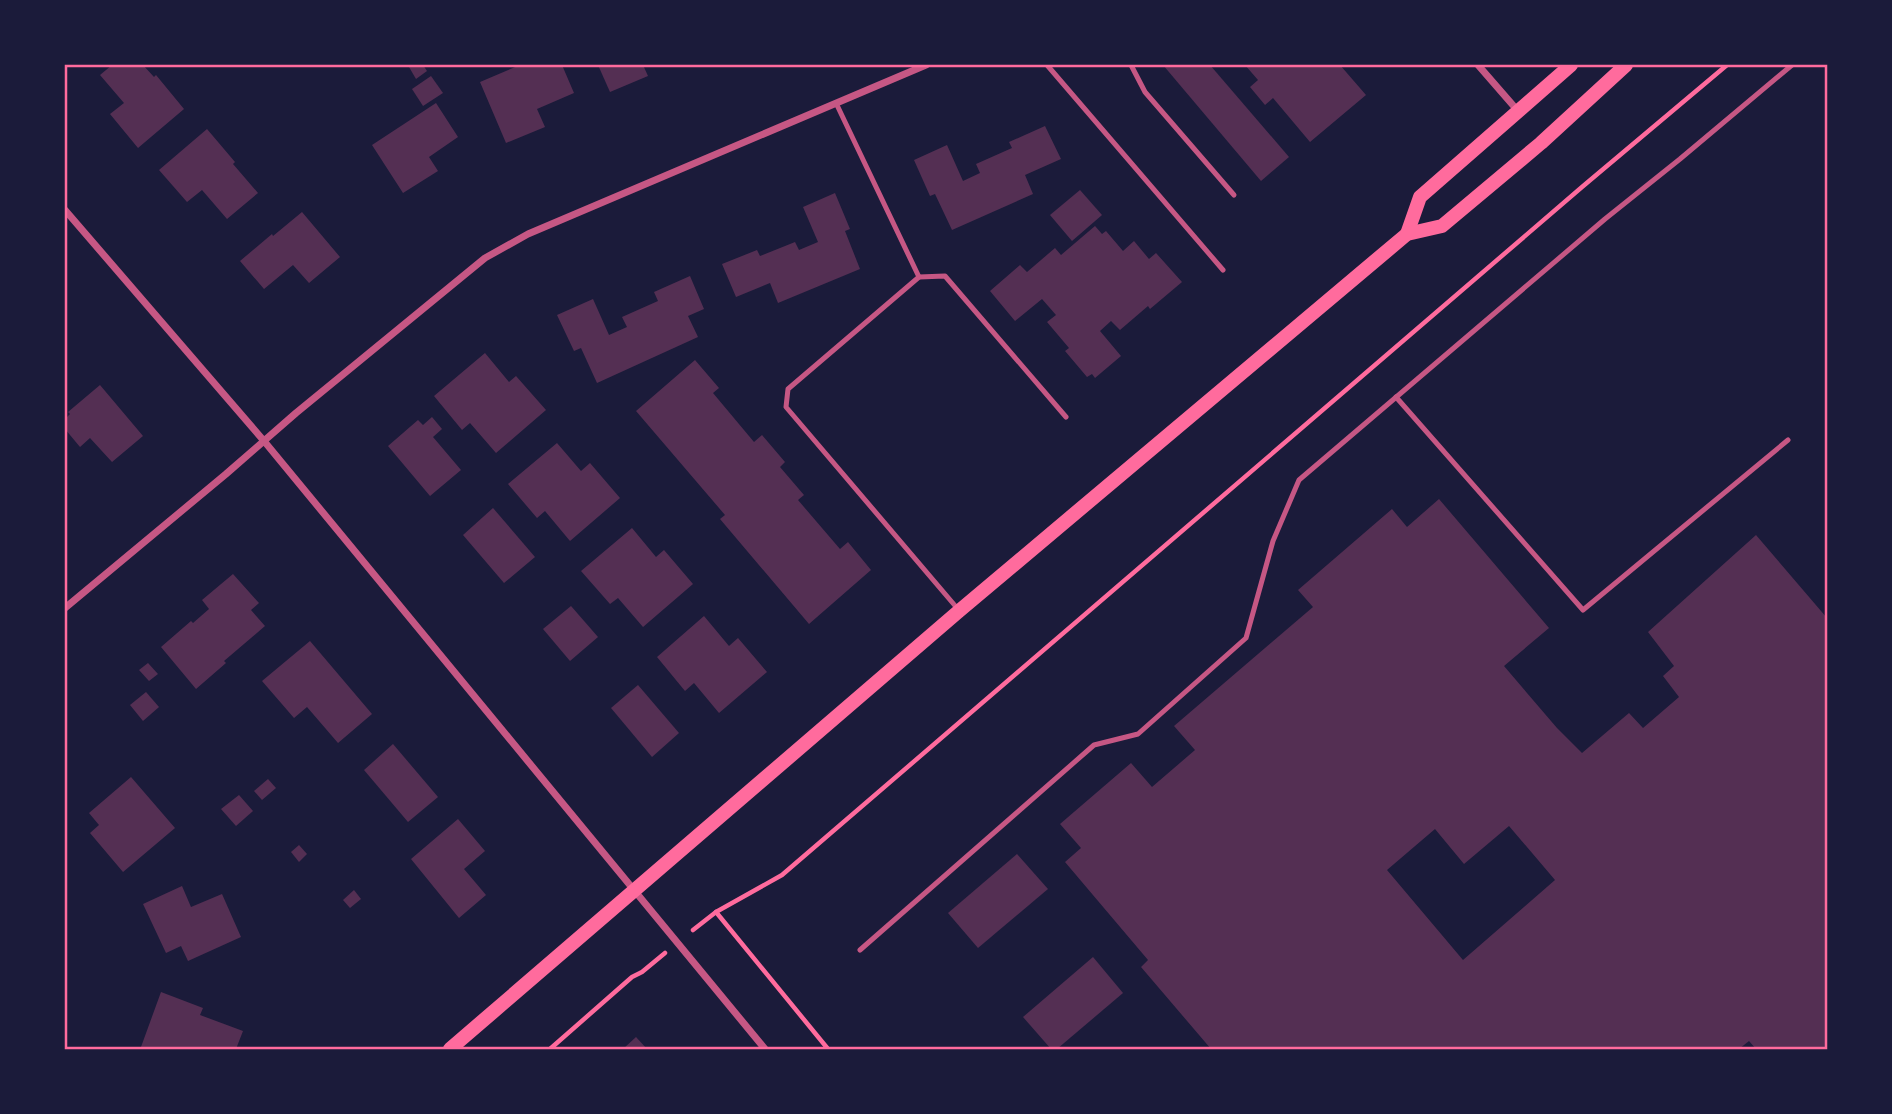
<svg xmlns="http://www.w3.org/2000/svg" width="1892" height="1114" font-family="'Nunito Sans',sans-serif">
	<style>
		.building { fill: #542f53; fill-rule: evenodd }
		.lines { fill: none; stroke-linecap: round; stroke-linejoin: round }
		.path { stroke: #ff6b9d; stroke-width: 4.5 }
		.service { stroke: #c65784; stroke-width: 5 }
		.minor { stroke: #c65784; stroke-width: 7 }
		.secondary { stroke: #ff6b9d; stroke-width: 14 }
		.neatline { fill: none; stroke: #ff6b9d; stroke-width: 2.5 }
	</style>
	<rect width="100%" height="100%" fill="#1b1b3a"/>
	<!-- building -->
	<g class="building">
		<polygon points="112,65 143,65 154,77 156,75 184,109 138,148 110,114 124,103 100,75"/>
		<polygon points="413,65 423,65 427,71 416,79 409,67"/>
		<polygon points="520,65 562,65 574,93 537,109 545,127 506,143 480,82"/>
		<polygon points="598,65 643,65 648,76 610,92"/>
		<polygon points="1163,65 1210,65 1289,157 1261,181"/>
		<polygon points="1245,65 1340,65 1366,95 1310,142 1273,98 1265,105 1250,87 1258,80"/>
		<polygon points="431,76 443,93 423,106 412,89"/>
		<polygon points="436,103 458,137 429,157 438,171 403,193 372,145"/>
		<polygon points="1045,126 1061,159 1025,175 1033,194 952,230 935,194 930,196 914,160 947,145 963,181 980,173 976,164 1012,148 1009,142"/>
		<polygon points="207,129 235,162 233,164 258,193 227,219 202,190 187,202 159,170"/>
		<polygon points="1080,190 1102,215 1072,241 1050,215"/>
		<polygon points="835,193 850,229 845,231 860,269 778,303 770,283 736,297 722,264 757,250 760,256 795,242 799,250 818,242 803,207"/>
		<polygon points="302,212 340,257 309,283 293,265 264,289 240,261 272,234 273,236"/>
		<polygon points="1095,226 1102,234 1106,231 1123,251 1134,241 1149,259 1156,253 1182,282 1150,309 1148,306 1120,330 1111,321 1100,331 1121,356 1095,378 1092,374 1087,377 1065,351 1069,348 1047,322 1056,315 1042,299 1015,321 990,291 1020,265 1027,272 1055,248 1061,255"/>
		<polygon points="690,276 704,309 688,316 698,337 597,383 581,348 574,351 557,315 593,299 609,335 627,327 622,317 658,301 654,292"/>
		<polygon points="485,353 509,382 516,376 546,410 496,453 470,423 462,430 434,396"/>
		<polygon points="695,360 719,388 713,393 754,442 762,435 785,462 780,467 804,495 798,500 840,549 848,542 871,570 809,624 720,519 725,515 636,411"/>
		<polygon points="100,385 143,436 112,462 90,438 80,447 65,429 65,419 70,414 68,412"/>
		<polygon points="432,417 442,429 433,437 461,470 430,496 388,446 418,420 423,425"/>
		<polygon points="557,443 581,471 590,463 620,498 570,541 545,511 537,518 508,484"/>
		<path d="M1439,499l110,129 -45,38 53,62 25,25 47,-40 14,15 36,-31 -16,-21 11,-10 -26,-34 108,-97 71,83v431h-71l-7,-8 -10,8h-528l-70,-82 7,-7 -83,-98 16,-14 -21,-24 71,-61 21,24 43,-37 -21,-24 139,-119 -15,-17 94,-81 15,18zM1509,826l46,54 -92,80 -76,-90 48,-41 29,35z"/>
		<polygon points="493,508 535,557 504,583 463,535"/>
		<polygon points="632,528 656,557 664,550 693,584 643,627 618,598 610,604 581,571"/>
		<polygon points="233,574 259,603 251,610 265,626 224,661 226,663 196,689 161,647 191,621 193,623 209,609 202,600"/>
		<polygon points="571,606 598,637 570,661 543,629"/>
		<polygon points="704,616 729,646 738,638 767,672 719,713 694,683 685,691 657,657"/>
		<polygon points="310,641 372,714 338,743 307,707 294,718 262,681"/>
		<polygon points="148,663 158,674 149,681 139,670"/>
		<polygon points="638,685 679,733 652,757 611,708"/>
		<polygon points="146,692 159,707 143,721 130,705"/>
		<polygon points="393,744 438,797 408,822 364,770"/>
		<polygon points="131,777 175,828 123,872 90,833 99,825 89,813"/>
		<polygon points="268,779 276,788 262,800 254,791"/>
		<polygon points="239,795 253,811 236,826 221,809"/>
		<polygon points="458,819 485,851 464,869 486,895 459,918 411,859"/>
		<polygon points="299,845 307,854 299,862 291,852"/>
		<polygon points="1017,854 1048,889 978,948 948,913"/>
		<polygon points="182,886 191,907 222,894 241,937 188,961 181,946 166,953 143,904"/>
		<polygon points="354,890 361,899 350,908 343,900"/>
		<polygon points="1093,957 1123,993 1057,1049 1051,1049 1023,1017"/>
		<polygon points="161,992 203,1008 200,1015 243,1031 236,1049 149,1049 141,1047"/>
		<polygon points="636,1037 647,1049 623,1049"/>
	</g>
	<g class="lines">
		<!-- path -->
		<g class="path">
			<polyline points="716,912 828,1049"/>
			<polyline points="693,930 716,912 782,875 1582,187 1727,65"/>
			<polyline points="550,1049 632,977 642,972 665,953"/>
		</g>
		<!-- service -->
		<g class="service">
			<polyline points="1047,65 1223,270"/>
			<polyline points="1131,65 1145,92 1234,195"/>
			<polyline points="836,103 919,277 788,389 786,407 957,608"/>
			<polyline points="919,277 945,276 1066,417"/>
			<polyline points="1396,397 1583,610 1788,440"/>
			<polyline points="860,950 1094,745 1138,734 1246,638 1273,541 1299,480 1605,219 1680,159 1792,65"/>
		</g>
		<!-- minor -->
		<g class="minor">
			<polyline points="1478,65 1518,111"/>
			<polyline points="65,210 264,441 765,1049"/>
			<polyline points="65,608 226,474 296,413 485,258 528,234 926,65"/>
		</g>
		<!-- secondary -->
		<g class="secondary">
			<polyline points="1407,234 1420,197 1571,65"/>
			<polyline points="450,1049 959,611 1407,234 1442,226 1541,143 1626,65"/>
		</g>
	</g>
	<!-- border -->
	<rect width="1892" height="1114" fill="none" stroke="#1b1b3a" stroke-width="133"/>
	<rect x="66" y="66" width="1760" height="982" class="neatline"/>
</svg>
